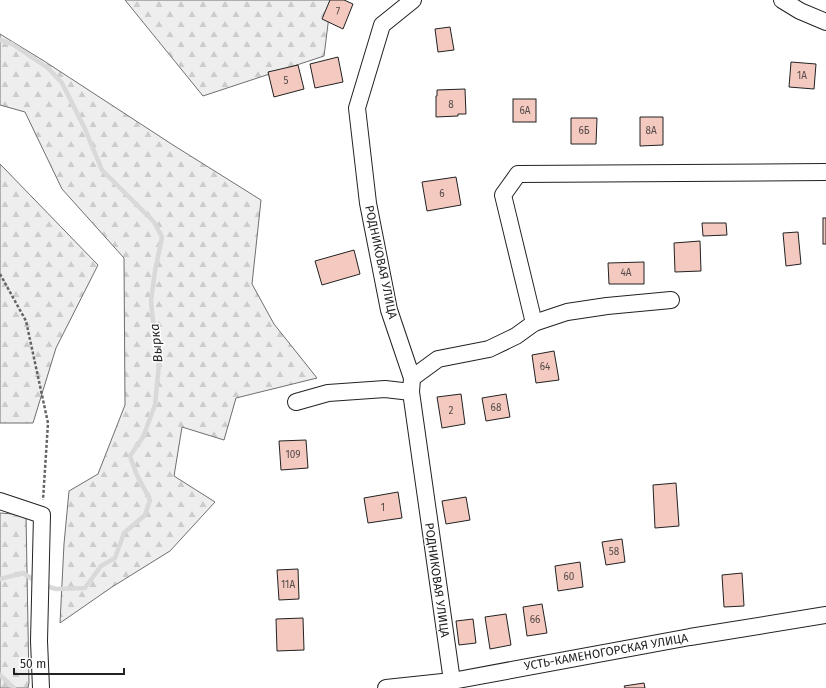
<svg xmlns="http://www.w3.org/2000/svg" width="826" height="688" font-family="'Fira Sans',sans-serif">
	<style>
		.forest { fill: url(#forest-firs); stroke: #6f6f6f }
		.lines { fill: none; stroke-linecap: round; stroke-linejoin: round }
		.stream { stroke: #d9d9d9; stroke-width: 4.5 }
		.building { fill: #f3c9c0; stroke: #222 }
		.minor-casing { stroke: #222; stroke-width: 18 }
		.path { stroke: #646464; stroke-width: 2.5; stroke-dasharray: 3 2; stroke-linecap: butt }
		.minor { stroke: #fff; stroke-width: 16 }
		.labels { text-anchor: middle; dominant-baseline: central; stroke-width: 3; stroke-linejoin: round; paint-order: stroke }
		.number-label { font-size: 10px; fill: #564c4a }
		.street-label { font-size: 12px; fill: #222; stroke: #fff }
		.water-label { font-size: 13px; font-style: italic; fill: #222; stroke: #fff }
	</style>
	<defs>
		<pattern id="forest-firs" width="22" height="20" patternUnits="userSpaceOnUse"><rect width="22" height="20" fill="#eee"/><path d="M5 1l3.5 6h-7zM16 11l3.5 6h-7z" fill="#ccc"/></pattern>
	</defs>
	<rect width="100%" height="100%" fill="#fff"/>
	<!-- forest -->
	<g class="forest">
		<polygon points="125,0 331,0 324,56 203,96"/>
		<polygon points="0,34 44,61 173,145 261,200 252,284 274,324 317,378 236,398 224,440 182,427 174,476 215,502 170,551 112,587 60,623 64,544 69,491 98,474 125,405 124,258 62,189 25,112 0,105"/>
		<polygon points="0,164 98,265 56,348 33,423 0,423"/>
		<polygon points="0,513 26,515 29,683 28,688 0,688"/>
	</g>
	<g class="lines">
		<!-- stream -->
		<g class="stream">
			<polyline points="0,40 12,44 48,68 62,83 85,129 102,170 154,222 162,237 155,271 151,301 154,330 159,364 155,405 143,437 130,456 136,473 150,500 145,515 124,533 115,558 101,566 85,588 56,589 43,585"/>
			<polyline points="0,579 23,573 37,582"/>
			<polyline points="0,675 14,688"/>
		</g>
	</g>
	<!-- building -->
	<g class="building">
		<polygon points="330,0 344,0 353,4 343,29 322,19"/>
		<polygon points="450,27 454,50 438,52 435,29"/>
		<polygon points="338,57 343,82 315,88 310,64"/>
		<polygon points="791,62 816,64 814,89 789,87"/>
		<polygon points="298,65 304,89 274,97 268,72"/>
		<polygon points="465,89 466,114 458,114 458,116 436,117 436,96 437,96 437,90"/>
		<rect x="513" y="99" width="23" height="23"/>
		<polygon points="640,117 663,117 663,145 640,146"/>
		<polygon points="571,118 597,118 596,144 571,144"/>
		<polygon points="456,177 461,205 427,211 422,182"/>
		<rect x="823" y="218" width="3" height="26"/>
		<polygon points="702,223 726,223 727,235 703,236"/>
		<polygon points="798,232 801,264 786,266 783,233"/>
		<polygon points="700,241 701,271 675,272 674,243"/>
		<polygon points="354,250 360,274 322,285 315,261"/>
		<polygon points="644,262 644,284 609,284 608,263"/>
		<polygon points="554,351 559,380 536,383 532,355"/>
		<polygon points="461,394 465,424 442,428 437,397"/>
		<polygon points="506,394 510,417 486,421 482,398"/>
		<polygon points="306,440 308,468 281,470 279,441"/>
		<polygon points="676,483 679,526 655,528 653,485"/>
		<polygon points="398,492 402,518 368,523 364,498"/>
		<polygon points="466,497 470,520 446,524 442,501"/>
		<polygon points="622,539 625,562 606,565 602,542"/>
		<polygon points="580,562 583,587 558,591 555,566"/>
		<polygon points="298,569 299,599 279,600 277,570"/>
		<polygon points="742,573 744,606 724,607 722,575"/>
		<polygon points="542,604 547,633 527,636 523,607"/>
		<polygon points="506,614 511,645 490,649 485,617"/>
		<polygon points="303,618 304,650 277,651 276,619"/>
		<polygon points="473,619 476,643 459,645 456,621"/>
		<polygon points="644,683 645,688 625,688 624,686"/>
	</g>
	<g class="lines">
		<!-- minor casing -->
		<g class="minor-casing">
			<g id="minor">
				<polyline points="413,0 382,25 357,108 368,203 389,310 412,378 411,392 452,681"/>
				<polyline points="782,0 800,11 826,22"/>
				<polyline points="534,323 503,195 518,174 826,172"/>
				<polyline points="412,378 438,359 489,349 516,336 534,323 567,312 607,306 671,300"/>
				<polyline points="296,402 328,393 385,389 411,392"/>
				<polyline points="0,501 42,515 39,641 41,688"/>
				<polyline points="386,688 452,681 690,637 826,615"/>
			</g>
		</g>
		<!-- path -->
		<polyline class="path" points="0,274 26,321 48,423 43,500"/>
		<!-- minor -->
		<use href="#minor" class="minor"/>
	</g>
	<g class="labels">
		<!-- number labels -->
		<g class="number-label">
			<text x="338" y="12">7</text>
			<text x="802" y="76">1А</text>
			<text x="286" y="81">5</text>
			<text x="451" y="105">8</text>
			<text x="525" y="111">6А</text>
			<text x="584" y="131">6Б</text>
			<text x="651" y="131">8А</text>
			<text x="442" y="194">6</text>
			<text x="626" y="273">4А</text>
			<text x="545" y="367">64</text>
			<text x="496" y="408">68</text>
			<text x="451" y="411">2</text>
			<text x="293" y="455">109</text>
			<text x="383" y="508">1</text>
			<text x="614" y="552">58</text>
			<text x="569" y="577">60</text>
			<text x="288" y="585">11А</text>
			<text x="535" y="620">66</text>
		</g>
		<!-- street labels -->
		<g class="street-label">
			<text transform="translate(381 262) rotate(78)">РОДНИКОВАЯ УЛИЦА</text>
			<text transform="translate(437 580) rotate(82)">РОДНИКОВАЯ УЛИЦА</text>
			<text transform="translate(606 652) rotate(-10)">УСТЬ-КАМЕНОГОРСКАЯ УЛИЦА</text>
		</g>
		<!-- water labels -->
		<g class="water-label">
			<text transform="translate(156 343) rotate(-96)">Вырка</text>
		</g>
	</g>
	<!-- scale -->
	<path d="M14 668v6h110v-6" fill="none" stroke="#222222" stroke-width="2"/>
	<text x="20" y="668" font-size="12" fill="#222222" stroke="#ffffff" stroke-width="3" paint-order="stroke">50 m</text>
</svg>
